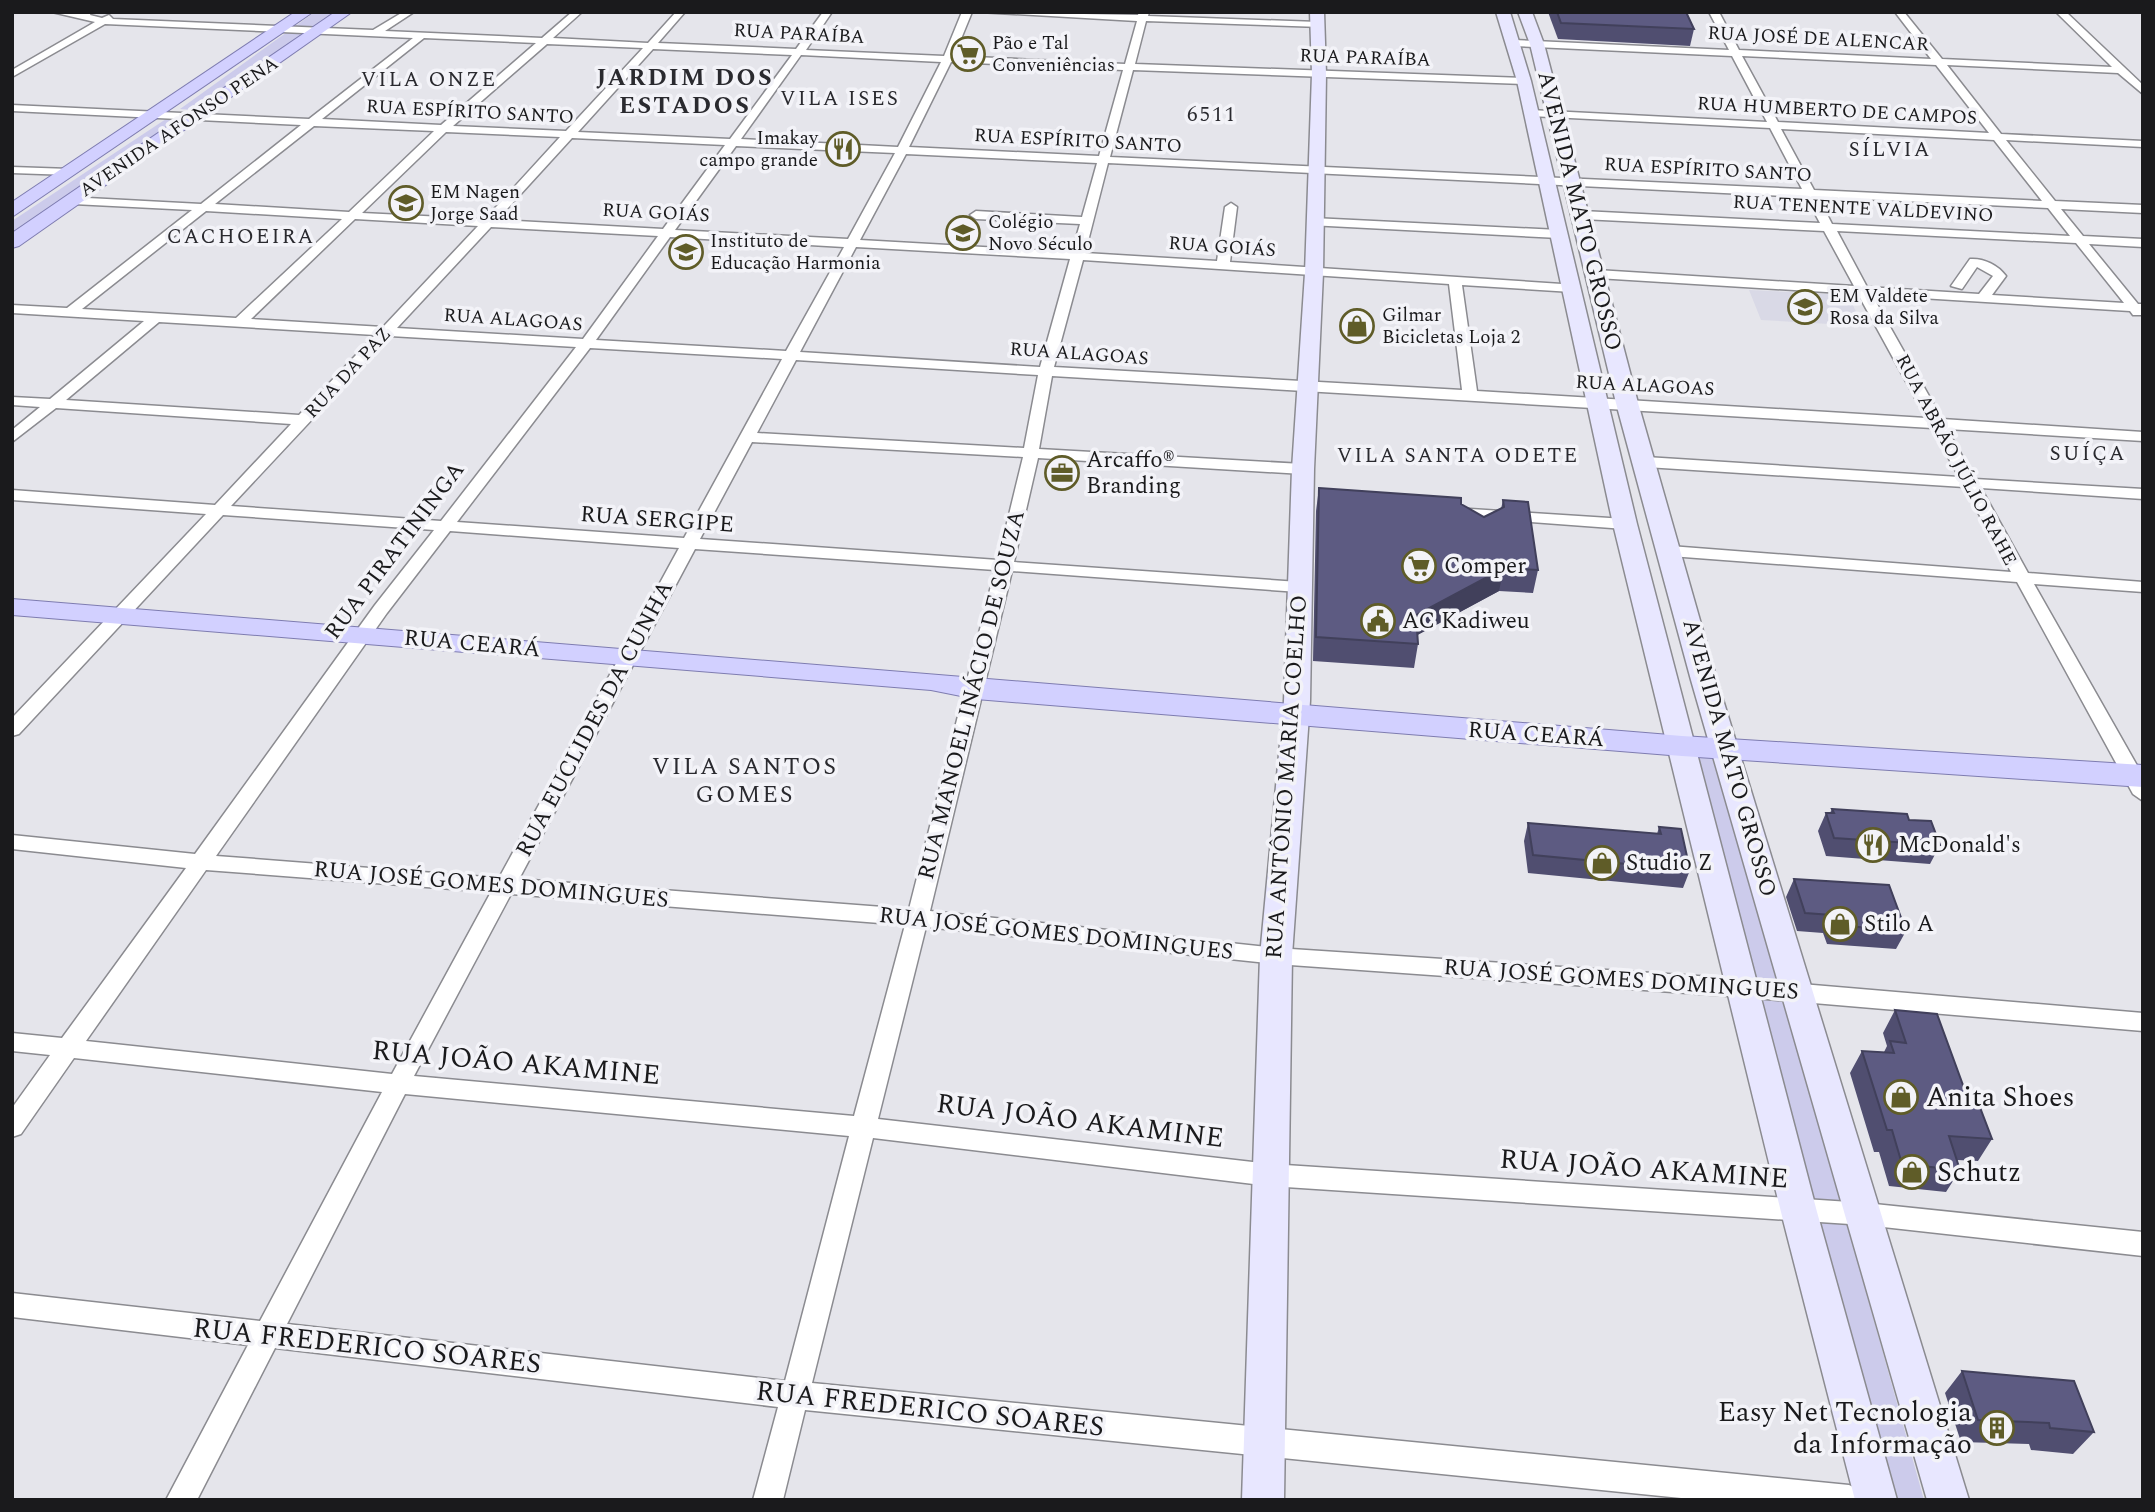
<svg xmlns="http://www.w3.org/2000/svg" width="2155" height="1512" font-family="Spectral,serif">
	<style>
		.built { fill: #d9d9e6 }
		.green { fill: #cccbeb }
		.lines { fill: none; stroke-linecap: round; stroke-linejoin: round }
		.street-casing { stroke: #8b8b90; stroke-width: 3 }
		.secondary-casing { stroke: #8b8b90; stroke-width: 3 }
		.primary-casing { stroke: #7e7cb0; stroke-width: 2 }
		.street { fill: #fff; fill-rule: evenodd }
		.secondary { fill: #e8e7ff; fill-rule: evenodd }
		.primary { fill: #d2d0ff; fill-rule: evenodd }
		.wall { fill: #504e70 }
		.shaded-wall { fill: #41405b }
		.building { fill: #5d5b82; stroke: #41405b; stroke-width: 2 }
		.labels { text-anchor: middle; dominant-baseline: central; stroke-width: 7; stroke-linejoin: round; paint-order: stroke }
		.far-street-label { font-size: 19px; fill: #1a1a1c; stroke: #f3f3f8 }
		.far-poi-label { font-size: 19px; fill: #1a1a1c; stroke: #f3f3f8; text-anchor: start }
		.far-neighbourhood-label { font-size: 21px; letter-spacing: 2px; fill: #2a2a2f; stroke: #f3f3f8 }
		.street-label { font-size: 23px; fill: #1a1a1c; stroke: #f3f3f8 }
		.poi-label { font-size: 23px; fill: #1a1a1c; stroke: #f3f3f8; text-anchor: start }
		.far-district-label { font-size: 24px; font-weight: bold; letter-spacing: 2px; fill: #2a2a2f; stroke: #f3f3f8 }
		.neighbourhood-label { font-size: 24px; letter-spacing: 2px; fill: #2a2a2f; stroke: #f3f3f8 }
		.near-street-label { font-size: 28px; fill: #1a1a1c; stroke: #f3f3f8 }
		.near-poi-label { font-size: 28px; fill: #1a1a1c; stroke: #f3f3f8; text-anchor: start }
	</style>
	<rect width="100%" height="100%" fill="#e5e5eb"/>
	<!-- built -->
	<polygon class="built" points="1749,290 1848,295 1863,326 1761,320"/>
	<!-- green -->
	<g class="green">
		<polygon points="315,12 335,12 194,110 180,109"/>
		<polygon points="166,119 180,122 12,241 12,221"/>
		<polygon points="1692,749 1715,750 1924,1500 1887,1500"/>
	</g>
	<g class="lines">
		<!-- street casing -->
		<g class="street-casing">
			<g id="street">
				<path d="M52,12h39l-1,3 12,3 7,-3 4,4 260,11 30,-18h11l-29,19 157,7 30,-26h10l-29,26 95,5 28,-31h9l-27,31 138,6 27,-37h9l-26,38 138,6 18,-44h10l-18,44 171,8 12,-43 -158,-9 159,3 1,-3h10l-1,4 170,6 3,5 -175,-6 -11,43 389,14 5,3 -5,3 -391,-14 -23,87 692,32 -32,-61 -240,-12 -5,-3 5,-3 237,12 -35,-66 -219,-10 -5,-3 5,-3 216,10 -20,-38h10l20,38 192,9 -36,-47h9l38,47 170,8 -56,-55h10l77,73v9l-25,-21 -171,-8 54,69 142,7v6l-137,-7 49,61 88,4v8l-82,-4 22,27 60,3v8l-54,-3 49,60h5v11h-10l-3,-4 -258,-16 70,124 201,13v9l-196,-12 28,50 168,10v10l-162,-11 47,85 115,9v10l-109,-8 109,192v25l-10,-7 -116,-212 -347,-26 -8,-5 8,-5 341,26 -47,-85 -318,-20 -8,-5 8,-5 313,20 -27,-49 -880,-52 -13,73 264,15 8,5 -8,5 -265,-16 -24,104 285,20 8,5 -8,5 -287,-21 -82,340 346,37 467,31 400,34v18l-400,-34 -467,-33 -350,-37 -48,192 392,45 595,39 278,29v24l-278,-31 -595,-39 -397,-48 -61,245 1037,102 10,5 5,10h-163l-896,-90 -22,90h-30l25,-93 -503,-59 -78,152h-31l82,-155 -236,-28v-24l248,28 122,-229 -308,-34 -53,76 -9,3v-29l38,-53 -38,-4v-18l50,5 124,-170 -174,-19v-14l183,19 180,-249 59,-75 -211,-15 -204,219 -7,2v-18l194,-204 -194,-14v-10l203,15 76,-81 -235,-16 -44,34v-12l28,-23 -28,-2v-8l38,2 94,-78 -132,-8v-8l55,3 125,-98 -119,-6 -4,-1v-6l132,7 100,-79 -289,-14v-6l297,14 104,-81 -308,-14 -93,53v-7l83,-48zM424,38l112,5 -95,82 -119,-6zM547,44l96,4 -77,83 -113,-5zM653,49l139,6 -62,84 -152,-7zM801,55l140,7 -43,85 -157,-8zM1742,56l194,9 53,68 -211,-11zM951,62l172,8 -24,86 -190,-9zM314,126l120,5 -85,81 -134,-8zM1781,129l213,11 48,61 -228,-11zM446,132l114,5 -75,82 -123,-6zM572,138l153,7 -62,84 -166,-9zM736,146l159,7 -47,86 -173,-9zM906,154l191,9 -15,54 -106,-6 -6,4 6,4 104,5 -8,28 -212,-12zM1108,163l698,34 14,26 -238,-12 -6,4 6,4 242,12 30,55 -257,-16 -6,4 6,4 261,16 68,124 -449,-27 -15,-106 110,7 6,-4 -1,-3 -347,-23 7,-55 -6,-4 -6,4 -8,54 -132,-8zM1818,197l230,11 22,28 -238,-12zM206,211l136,8 -106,99 -154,-9zM355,219l123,7 -95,101 -132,-8zM491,227l167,9 -75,103 -186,-11zM1837,231l239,12 48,60 -132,-8 14,-19c-8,-11 -22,-18 -36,-17l-19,27 11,3 15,-22 16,9 -14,18 -112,-7zM670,237l174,10 -58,104 -190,-11zM856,247l214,12 -30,108 -240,-15zM1083,260l366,24 13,106 -408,-23zM159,322l216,13 -76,80 -233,-15zM390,336l186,11 -135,174 -210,-15zM590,348l192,11 -98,179 -227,-16zM796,360l242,15 -14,73 -267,-15zM752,442l271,15 -25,103 -298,-21zM450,531l229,17 -180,330 -283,-22 171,-243zM695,549l300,21 -86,339 -390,-30zM206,870l285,22 -99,182 -306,-33zM511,894l394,31 -51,191 -440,-40zM405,1094l444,42 -64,245 -498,-57z"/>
				<polygon points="12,167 70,169 76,172 70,175 12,173"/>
				<polygon points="1313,218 1559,230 1565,234 1559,238 1309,225 1309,219"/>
				<polygon points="1455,508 1625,519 1633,524 1625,529 1449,516 1449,510"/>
			</g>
		</g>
		<!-- secondary casing -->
		<g class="secondary-casing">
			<g id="secondary">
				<polygon points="1310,12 1324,12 1326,74 1323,273 1314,469 1310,701 1292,956 1284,1500 1242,1500 1260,956 1284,701 1292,469 1305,273 1312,74"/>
				<polygon points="1496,12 1510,12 1531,81 1637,524 1817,1212 1897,1500 1855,1500 1781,1212 1613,524 1517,81"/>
				<polygon points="1518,12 1532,12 1544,44 1638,403 1717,680 1969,1500 1927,1500 1691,680 1616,403 1530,44"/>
			</g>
		</g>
		<!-- primary casing -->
		<g class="primary-casing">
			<g id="primary">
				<polygon points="295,12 313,12 12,217 12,202"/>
				<polygon points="335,12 352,12 19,246 12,248 12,233"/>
				<polygon points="12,599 1682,736 2143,765 2143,787 1682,756 976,699 931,690 12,615"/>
			</g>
		</g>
		<!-- street -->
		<use href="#street" class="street"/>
		<!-- secondary -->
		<use href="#secondary" class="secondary"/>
		<!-- primary -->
		<use href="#primary" class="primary"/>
	</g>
	<!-- wall -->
	<g class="wall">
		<polygon points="1548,12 1686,12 1694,29 1690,46 1558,39"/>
		<polygon points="1319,488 1461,504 1484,517 1501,509 1503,500 1538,570 1533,593 1499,591 1417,635 1418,644 1414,668 1313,661 1316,511"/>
		<polygon points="1832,809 1909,820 1940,845 1930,864 1826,856 1818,831 1826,813 1830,813"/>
		<polygon points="1528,823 1657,834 1659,827 1690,870 1683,888 1528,873 1524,841"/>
		<polygon points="1794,879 1906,931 1896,949 1827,944 1823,933 1797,931 1786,897"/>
		<polygon points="1895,1010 1967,1096 1992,1139 1978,1161 1957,1160 1960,1170 1946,1192 1889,1186 1879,1152 1874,1152 1850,1073 1862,1051 1884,1052 1887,1046 1883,1033"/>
		<polygon points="1962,1371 2094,1432 2073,1454 2031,1450 2029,1444 1961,1442 1945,1393"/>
	</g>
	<!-- shaded-wall -->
	<polygon class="shaded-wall" points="1504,568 1499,591 1412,638 1416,615"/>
	<!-- building -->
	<g class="building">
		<polygon points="1557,12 1686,12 1694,29 1561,23"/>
		<polygon points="1319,488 1461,498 1461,504 1484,517 1504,507 1503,500 1528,502 1538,570 1504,568 1416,615 1418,644 1316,637"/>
		<polygon points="1832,809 1907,814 1909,820 1931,821 1940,845 1834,838 1826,813 1834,813"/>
		<polygon points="1528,823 1661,834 1659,827 1681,829 1690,870 1533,855"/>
		<polygon points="1794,879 1889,885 1906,931 1835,925 1832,915 1805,913"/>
		<polygon points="1895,1010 1937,1014 1967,1096 1976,1097 1992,1139 1949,1136 1960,1170 1902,1164 1892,1130 1887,1130 1862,1051 1894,1053 1890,1041 1906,1043"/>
		<polygon points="1962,1371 2074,1381 2094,1432 2050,1428 2049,1423 1978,1420"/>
	</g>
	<!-- icons -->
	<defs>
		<g id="supermarket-ring" transform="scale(1.75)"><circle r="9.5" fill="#f3f3f8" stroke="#5f5c28" stroke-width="1.5"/><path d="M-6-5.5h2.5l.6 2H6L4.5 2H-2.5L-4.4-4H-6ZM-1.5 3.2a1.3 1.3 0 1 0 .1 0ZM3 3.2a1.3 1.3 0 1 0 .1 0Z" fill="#5f5c28"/></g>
		<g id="restaurant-ring" transform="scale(1.75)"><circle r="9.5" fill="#f3f3f8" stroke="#5f5c28" stroke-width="1.5"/><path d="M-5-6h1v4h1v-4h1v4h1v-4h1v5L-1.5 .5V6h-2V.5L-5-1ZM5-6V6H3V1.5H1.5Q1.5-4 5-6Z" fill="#5f5c28"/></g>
		<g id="school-ring" transform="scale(1.75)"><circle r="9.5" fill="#f3f3f8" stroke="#5f5c28" stroke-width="1.5"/><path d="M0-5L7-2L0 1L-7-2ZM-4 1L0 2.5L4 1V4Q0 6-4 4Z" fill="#5f5c28"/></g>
		<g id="shop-ring" transform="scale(1.75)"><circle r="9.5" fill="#f3f3f8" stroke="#5f5c28" stroke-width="1.5"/><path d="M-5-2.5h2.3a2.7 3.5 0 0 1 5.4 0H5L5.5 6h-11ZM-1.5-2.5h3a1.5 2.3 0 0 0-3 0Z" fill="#5f5c28"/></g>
		<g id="office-ring" transform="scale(1.75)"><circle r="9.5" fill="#f3f3f8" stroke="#5f5c28" stroke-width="1.5"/><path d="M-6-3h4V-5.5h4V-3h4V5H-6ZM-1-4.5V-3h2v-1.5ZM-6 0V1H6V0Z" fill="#5f5c28"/></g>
		<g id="civic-ring" transform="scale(1.75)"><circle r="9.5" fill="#f3f3f8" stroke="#5f5c28" stroke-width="1.5"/><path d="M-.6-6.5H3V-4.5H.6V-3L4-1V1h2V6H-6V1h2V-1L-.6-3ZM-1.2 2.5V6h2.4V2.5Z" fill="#5f5c28"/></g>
		<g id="building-ring" transform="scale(1.75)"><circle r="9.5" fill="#f3f3f8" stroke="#5f5c28" stroke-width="1.5"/><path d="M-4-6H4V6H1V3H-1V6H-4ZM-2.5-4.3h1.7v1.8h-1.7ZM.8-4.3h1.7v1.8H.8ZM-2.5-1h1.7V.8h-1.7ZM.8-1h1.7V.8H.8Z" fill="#5f5c28"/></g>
	</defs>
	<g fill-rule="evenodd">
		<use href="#supermarket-ring" x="968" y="54"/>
		<use href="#restaurant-ring" x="843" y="149"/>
		<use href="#school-ring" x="406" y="203"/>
		<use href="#school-ring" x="963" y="233"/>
		<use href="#school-ring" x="686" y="252"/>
		<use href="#school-ring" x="1805" y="307"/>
		<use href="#shop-ring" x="1357" y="326"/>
		<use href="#office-ring" x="1062" y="473"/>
		<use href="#supermarket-ring" x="1419" y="566"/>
		<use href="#civic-ring" x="1378" y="621"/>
		<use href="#restaurant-ring" x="1873" y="845"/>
		<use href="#shop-ring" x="1602" y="863"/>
		<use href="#shop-ring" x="1840" y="924"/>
		<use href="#shop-ring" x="1901" y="1097"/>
		<use href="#shop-ring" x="1912" y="1172"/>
		<use href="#building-ring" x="1997" y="1428"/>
	</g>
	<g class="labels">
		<!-- far-street labels -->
		<g class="far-street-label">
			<text transform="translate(799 34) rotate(3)">RUA PARAÍBA</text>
			<text transform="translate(1818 39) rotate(3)">RUA JOSÉ DE ALENCAR</text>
			<text transform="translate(1365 58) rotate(2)">RUA PARAÍBA</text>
			<text transform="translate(1837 111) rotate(3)">RUA HUMBERTO DE CAMPOS</text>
			<text transform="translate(470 112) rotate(3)">RUA ESPÍRITO SANTO</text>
			<text transform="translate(179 127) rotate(-34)">AVENIDA AFONSO PENA</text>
			<text transform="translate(1078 141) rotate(3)">RUA ESPÍRITO SANTO</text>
			<text transform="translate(1708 170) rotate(3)">RUA ESPÍRITO SANTO</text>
			<text transform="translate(1863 209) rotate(3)">RUA TENENTE VALDEVINO</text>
			<text transform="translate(656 213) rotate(3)">RUA GOIÁS</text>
			<text transform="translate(1222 247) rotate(4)">RUA GOIÁS</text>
			<text transform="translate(513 320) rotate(4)">RUA ALAGOAS</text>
			<text transform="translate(1079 354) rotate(4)">RUA ALAGOAS</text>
			<text transform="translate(348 373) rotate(-47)">RUA DA PAZ</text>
			<text transform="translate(1645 386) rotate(3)">RUA ALAGOAS</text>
			<text transform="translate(1956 460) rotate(62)">RUA ABRÃO JÚLIO RAHE</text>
		</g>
		<!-- far-poi labels -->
		<g class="far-poi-label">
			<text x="992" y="43">Pão e Tal<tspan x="992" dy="22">Conveniências</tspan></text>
			<text x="818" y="138" text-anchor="end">Imakay<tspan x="818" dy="22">campo grande</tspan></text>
			<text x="430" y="192">EM Nagen<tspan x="430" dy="22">Jorge Saad</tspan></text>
			<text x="988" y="222">Colégio<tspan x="988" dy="22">Novo Século</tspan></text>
			<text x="710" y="241">Instituto de<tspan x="710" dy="22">Educação Harmonia</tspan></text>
			<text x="1829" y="296">EM Valdete<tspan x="1829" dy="22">Rosa da Silva</tspan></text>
			<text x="1382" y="315">Gilmar<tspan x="1382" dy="22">Bicicletas Loja 2</tspan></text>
		</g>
		<!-- far-neighbourhood labels -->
		<g class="far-neighbourhood-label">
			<text x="429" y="80">VILA ONZE</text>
			<text x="840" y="99">VILA ISES</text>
			<text x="1212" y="115">6511</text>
			<text x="1890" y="150">SÍLVIA</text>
			<text x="241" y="237">CACHOEIRA</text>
			<text x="2088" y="454">SUÍÇA</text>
			<text x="1458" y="456">VILA SANTA ODETE</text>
		</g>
		<!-- street labels -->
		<g class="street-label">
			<text transform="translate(1579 211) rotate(76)">AVENIDA MATO GROSSO</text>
			<text transform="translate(657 520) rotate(4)">RUA SERGIPE</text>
			<text transform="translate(395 551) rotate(-53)">RUA PIRATININGA</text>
			<text transform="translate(472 644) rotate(5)">RUA CEARÁ</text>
			<text transform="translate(972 695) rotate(-76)">RUA MANOEL INÁCIO DE SOUZA</text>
			<text transform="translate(595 719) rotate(-62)">RUA EUCLIDES DA CUNHA</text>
			<text transform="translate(1536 735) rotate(4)">RUA CEARÁ</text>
			<text transform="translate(1729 758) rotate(74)">AVENIDA MATO GROSSO</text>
			<text transform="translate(1287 777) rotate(-86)">RUA ANTÔNIO MARIA COELHO</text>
			<text transform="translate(491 885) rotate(5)">RUA JOSÉ GOMES DOMINGUES</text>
			<text transform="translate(1056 934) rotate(6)">RUA JOSÉ GOMES DOMINGUES</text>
			<text transform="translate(1621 980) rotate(4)">RUA JOSÉ GOMES DOMINGUES</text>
		</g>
		<!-- poi labels -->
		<g class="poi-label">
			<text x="1086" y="460">Arcaffo®<tspan x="1086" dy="26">Branding</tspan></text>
			<text x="1444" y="566">Comper</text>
			<text x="1402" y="621">AC Kadiweu</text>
			<text x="1898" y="845">McDonald's</text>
			<text x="1626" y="863">Studio Z</text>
			<text x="1864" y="924">Stilo A</text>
		</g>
		<!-- far-district labels -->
		<g class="far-district-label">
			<text x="685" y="78">JARDIM DOS<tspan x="685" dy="28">ESTADOS</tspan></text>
		</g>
		<!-- neighbourhood labels -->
		<g class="neighbourhood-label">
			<text x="745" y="767">VILA SANTOS<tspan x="745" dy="28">GOMES</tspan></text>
		</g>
		<!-- near-street labels -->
		<g class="near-street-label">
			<text transform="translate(516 1063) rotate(5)">RUA JOÃO AKAMINE</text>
			<text transform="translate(1080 1121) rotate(7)">RUA JOÃO AKAMINE</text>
			<text transform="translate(1644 1169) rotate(4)">RUA JOÃO AKAMINE</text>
			<text transform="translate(367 1346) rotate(6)">RUA FREDERICO SOARES</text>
			<text transform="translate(930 1409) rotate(6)">RUA FREDERICO SOARES</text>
		</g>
		<!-- near-poi labels -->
		<g class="near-poi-label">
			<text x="1926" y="1097">Anita Shoes</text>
			<text x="1937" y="1172">Schutz</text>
			<text x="1972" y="1412" text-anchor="end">Easy Net Tecnologia<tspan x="1972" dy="32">da Informação</tspan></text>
		</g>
	</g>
	<!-- border -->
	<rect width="2155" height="1512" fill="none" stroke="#1a1a1c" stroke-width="28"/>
</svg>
